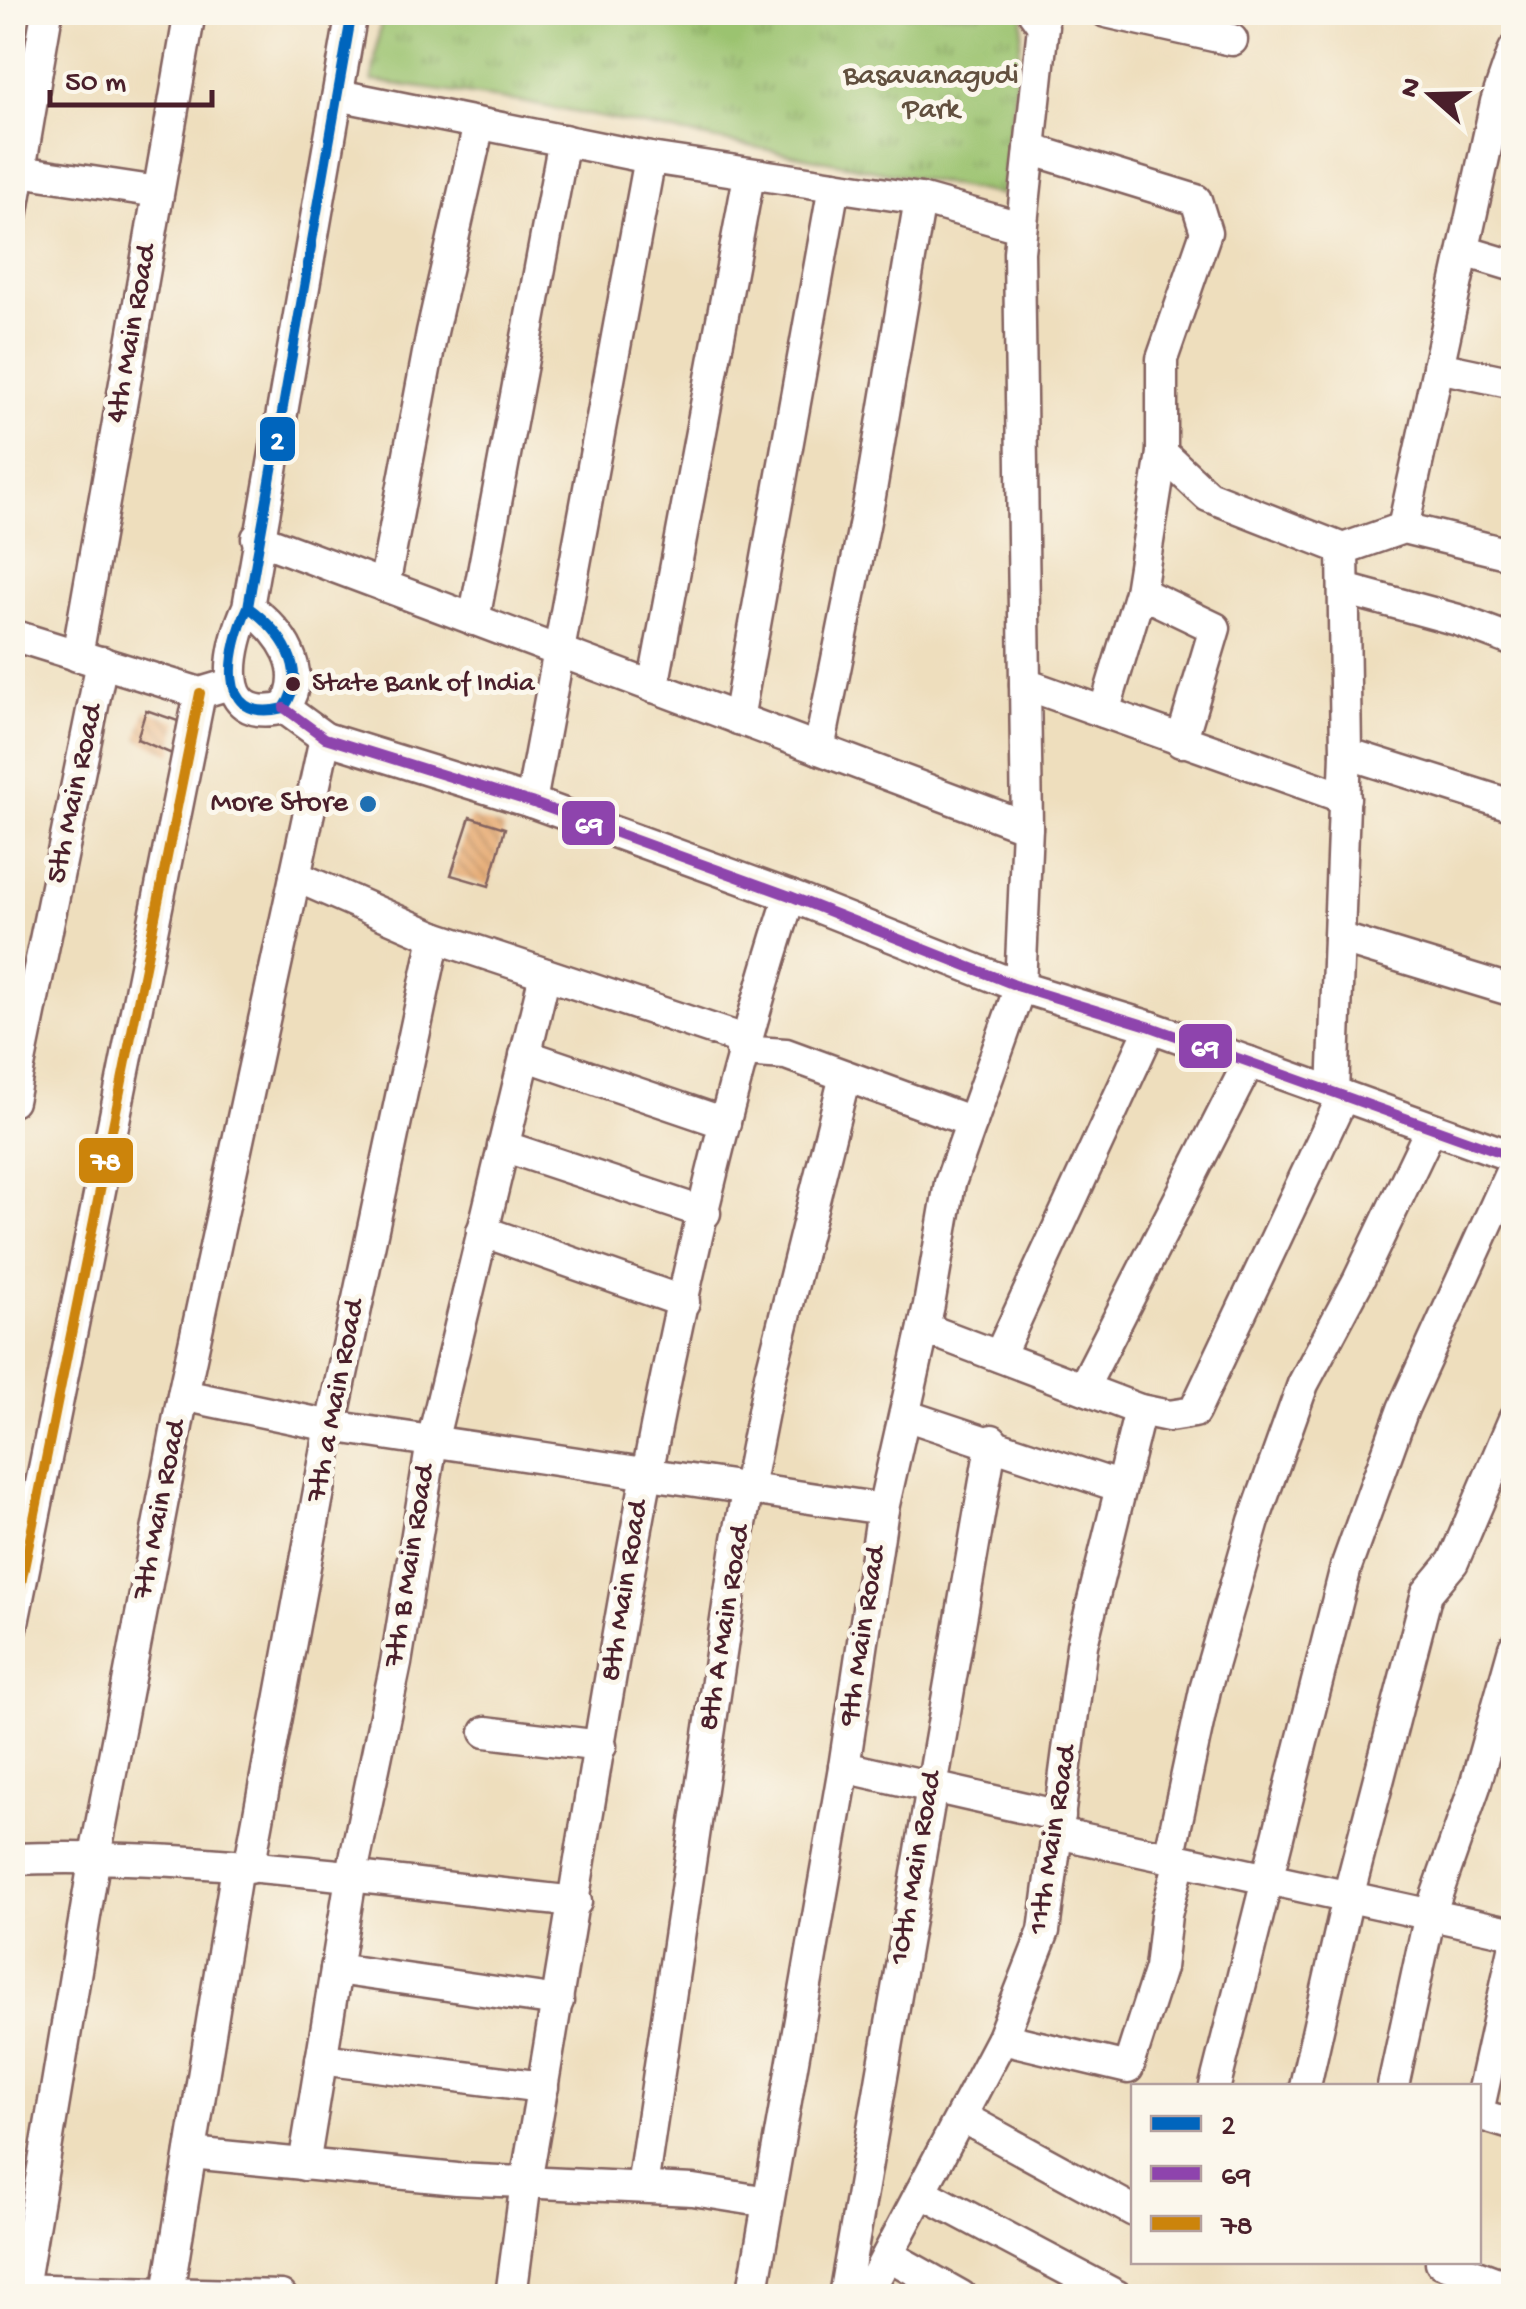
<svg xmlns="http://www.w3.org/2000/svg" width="1526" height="2309" font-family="'Gochi Hand',sans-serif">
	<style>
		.grass { fill: url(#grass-tufts); stroke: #72714d; stroke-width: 2.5 }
		.building { fill: url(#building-back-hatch) }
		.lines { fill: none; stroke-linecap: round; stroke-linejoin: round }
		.minor-casing { stroke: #83625e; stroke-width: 35 }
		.minor { stroke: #fff; stroke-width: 30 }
		.bus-1-casing { stroke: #fbf7ec; stroke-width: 18 }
		.bus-2-casing { stroke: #fbf7ec; stroke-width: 18 }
		.bus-3-casing { stroke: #fbf7ec; stroke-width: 18 }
		.bus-1 { stroke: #0065bd; stroke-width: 10 }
		.bus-2 { stroke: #8e44ad; stroke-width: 10 }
		.bus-3 { stroke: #cc840b; stroke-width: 10 }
		.bus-dot { fill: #4a1f2b; stroke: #fbf7ec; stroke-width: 4 }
		.poi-dot { fill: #1f6fb2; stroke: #fbf7ec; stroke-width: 4 }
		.labels { text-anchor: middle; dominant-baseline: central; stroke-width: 10; stroke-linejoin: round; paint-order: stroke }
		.bus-label { font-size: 28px; fill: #4a1f2b; stroke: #fbf7ec; text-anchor: start }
		.park-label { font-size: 30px; fill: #62503f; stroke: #fbf7ec }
		.street-label { font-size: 30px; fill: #4a1f2b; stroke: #fbf7ec }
		.poi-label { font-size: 30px; fill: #4a1f2b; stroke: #fbf7ec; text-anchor: end }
		.line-badge { stroke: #fbf7ec; stroke-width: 4 }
		.badge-label { font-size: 28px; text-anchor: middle; font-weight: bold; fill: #fff }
	</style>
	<defs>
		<pattern id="grass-tufts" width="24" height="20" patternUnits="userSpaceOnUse" patternTransform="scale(2.5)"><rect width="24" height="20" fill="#9bc36f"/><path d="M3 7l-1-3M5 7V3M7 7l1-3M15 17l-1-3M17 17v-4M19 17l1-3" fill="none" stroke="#809e5b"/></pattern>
		<pattern id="building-back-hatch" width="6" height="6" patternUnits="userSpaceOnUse" patternTransform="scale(2.5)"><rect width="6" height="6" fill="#e6a970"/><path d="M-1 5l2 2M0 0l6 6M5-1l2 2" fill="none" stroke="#bc895c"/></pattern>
	</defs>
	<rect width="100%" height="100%" fill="#fbf7ec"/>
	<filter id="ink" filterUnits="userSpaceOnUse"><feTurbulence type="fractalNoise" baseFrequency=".01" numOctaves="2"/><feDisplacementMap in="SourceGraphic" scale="20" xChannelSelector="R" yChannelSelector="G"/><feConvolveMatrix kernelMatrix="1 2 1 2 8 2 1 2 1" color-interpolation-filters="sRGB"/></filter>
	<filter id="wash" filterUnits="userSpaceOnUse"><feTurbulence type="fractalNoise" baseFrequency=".0048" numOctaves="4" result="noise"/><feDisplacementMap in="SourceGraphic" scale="40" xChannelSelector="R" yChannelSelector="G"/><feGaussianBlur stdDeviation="2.25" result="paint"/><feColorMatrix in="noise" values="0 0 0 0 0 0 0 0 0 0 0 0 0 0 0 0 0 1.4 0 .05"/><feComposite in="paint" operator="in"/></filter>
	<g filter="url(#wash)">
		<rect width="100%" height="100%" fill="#eedebd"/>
		<!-- grass -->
		<polygon class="grass" points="382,13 1024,13 1002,195 521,102 372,81"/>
		<g id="blocks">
			<!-- building -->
			<g class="building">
				<polygon points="146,710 178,721 172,754 137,739"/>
				<polygon points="470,817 505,828 489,886 451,875"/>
			</g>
		</g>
	</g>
	<g filter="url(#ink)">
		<use href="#blocks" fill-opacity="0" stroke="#83625e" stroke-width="2.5"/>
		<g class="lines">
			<!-- minor casing -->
			<g class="minor-casing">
				<g id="minor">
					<polyline points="1106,12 1232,40"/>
					<polyline points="338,95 650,158 920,199 1020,227"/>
					<polyline points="1030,149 1196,200 1206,232 1162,359 1162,453 1208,496 1343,549 1403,528 1514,555"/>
					<polyline points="20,171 158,192"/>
					<polyline points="12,217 47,12"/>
					<polyline points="1464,251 1514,266"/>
					<polyline points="1438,367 1514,383"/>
					<polyline points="1403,528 1496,102 1514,50"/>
					<polyline points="257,538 1027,827"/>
					<polyline points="384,586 432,332 479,124"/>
					<polyline points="1344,589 1458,620 1514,641"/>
					<polyline points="1140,592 1215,628 1181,742"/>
					<path d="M248,607c33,24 62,63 36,101 -72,18 -54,-63 -36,-101l104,-595"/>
					<polyline points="474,620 564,140"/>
					<polyline points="12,635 200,693 220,687"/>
					<polyline points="77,656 190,12"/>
					<polyline points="1025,684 1345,798"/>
					<polyline points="653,687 749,176"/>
					<polyline points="284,708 325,738 531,802 790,896 1020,987 1151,1027 1514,1157"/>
					<polyline points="1104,712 1140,592 1162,453"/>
					<polyline points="738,719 834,186"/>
					<polyline points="819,749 870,496 920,199"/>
					<polyline points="1346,753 1514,806"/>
					<polyline points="531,802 650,158"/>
					<polyline points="295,876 435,937 744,1040"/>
					<polyline points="1339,938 1513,991"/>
					<polyline points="741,1051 786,1054 972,1122"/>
					<polyline points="525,1055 725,1123"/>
					<polyline points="1333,1093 1346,753 1343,549"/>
					<polyline points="12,1101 102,662"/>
					<polyline points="503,1146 705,1213"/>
					<polyline points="482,1231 684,1302"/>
					<polyline points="924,1328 1140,1410 1169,1416 1194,1412 1343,1096"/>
					<polyline points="999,1356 1151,1027"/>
					<polyline points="1083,1388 1249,1062"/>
					<polyline points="183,1395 331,1426 883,1509"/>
					<polyline points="905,1415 1121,1487"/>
					<polyline points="12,1628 200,693"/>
					<polyline points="486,1732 601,1746"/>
					<polyline points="844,1767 1060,1816"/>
					<polyline points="1058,1833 1514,1933"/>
					<polyline points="1169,1858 1205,1690 1254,1521 1303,1384 1359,1279 1431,1128"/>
					<path d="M12,1859c188,-7 377,23 564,43"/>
					<polyline points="249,1868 331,1426 435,937"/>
					<polyline points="336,1969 558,2001"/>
					<polyline points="1002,2038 1128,2068 1160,1968 1166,1915 1180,1860"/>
					<polyline points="321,2059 543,2087"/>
					<polyline points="1215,2086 1346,1567 1403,1409 1514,1165"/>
					<polyline points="1305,2086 1348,1897 1427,1593 1453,1562 1514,1419"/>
					<polyline points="1393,2086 1430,1914 1475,1786 1514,1648"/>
					<polyline points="1478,2112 1514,1949"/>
					<polyline points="1478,2114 1514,2125"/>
					<polyline points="962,2117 1134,2211"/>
					<polyline points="191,2153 457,2179 693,2190 768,2202"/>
					<polyline points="304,2165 351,1878 396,1663 432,1442 545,974"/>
					<polyline points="642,2187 738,1539 770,1376 845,1076"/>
					<polyline points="921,2192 1117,2296"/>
					<polyline points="888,2255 961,2296"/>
					<polyline points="1441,2262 1514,2289"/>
					<polyline points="23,2288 95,1856 183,1395 325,738"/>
					<polyline points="12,2289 281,2296"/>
					<polyline points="168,2293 237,1867"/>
					<path d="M511,2296l15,-114c76,-431 129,-869 264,-1286"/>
					<polyline points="752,2296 844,1767 883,1509 929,1305 950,1183 1020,987 1027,827 1019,252 1043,26 1033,12"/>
					<polyline points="844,2296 992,1440"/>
					<polyline points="866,2296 1002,2038 1044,1931 1082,1645 1140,1410"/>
				</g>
			</g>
			<!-- minor -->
			<use href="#minor" class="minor"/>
			<!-- bus-1 casing -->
			<g class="bus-1-casing">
				<path id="bus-1" d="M248,607c33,24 62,63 36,101 -72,18 -54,-63 -36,-101l104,-595"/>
			</g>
			<!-- bus-2 casing -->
			<g class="bus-2-casing">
				<polyline id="bus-2" points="284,708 325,738 531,802 790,896 1020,987 1151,1027 1514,1157"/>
			</g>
			<!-- bus-3 casing -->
			<g class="bus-3-casing">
				<polyline id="bus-3" points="12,1628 200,693"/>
			</g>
			<!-- bus-1 -->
			<use href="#bus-1" class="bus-1"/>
			<!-- bus-2 -->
			<use href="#bus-2" class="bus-2"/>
			<!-- bus-3 -->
			<use href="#bus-3" class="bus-3"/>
		</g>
	</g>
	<!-- markers -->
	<circle class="bus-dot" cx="293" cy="684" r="9"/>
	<circle class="poi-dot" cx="368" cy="804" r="10"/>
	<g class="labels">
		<!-- bus labels -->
		<g class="bus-label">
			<text x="312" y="684">State Bank of India</text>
		</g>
		<!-- park labels -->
		<g class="park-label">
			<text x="931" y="77">Basavanagudi<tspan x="931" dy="34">Park</tspan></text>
		</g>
		<!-- street labels -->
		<g class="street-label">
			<text transform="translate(133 334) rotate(-80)">4th Main Road</text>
			<text transform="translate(76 794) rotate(-78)">5th Main Road</text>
			<text transform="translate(337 1401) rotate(-79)">7th a Main Road</text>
			<text transform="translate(161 1510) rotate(-79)">7th Main Road</text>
			<text transform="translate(411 1566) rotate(-81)">7th B Main Road</text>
			<text transform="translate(626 1591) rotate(-81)">8th Main Road</text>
			<text transform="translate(726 1628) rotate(-81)">8th A Main Road</text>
			<text transform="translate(864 1636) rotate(-81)">9th Main Road</text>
			<text transform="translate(1054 1840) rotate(-81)">11th Main Road</text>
			<text transform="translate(917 1868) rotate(-80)">10th Main Road</text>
		</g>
		<!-- poi labels -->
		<g class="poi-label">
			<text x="348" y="804">More Store</text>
		</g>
	</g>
	<g class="line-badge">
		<rect x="258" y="415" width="39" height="48" rx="10" fill="#0065bd"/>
		<rect x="560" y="799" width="57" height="48" rx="10" fill="#8e44ad"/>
		<rect x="1177" y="1022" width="57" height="48" rx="10" fill="#8e44ad"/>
		<rect x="77" y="1136" width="58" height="49" rx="10" fill="#cc840b"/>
	</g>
	<g class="badge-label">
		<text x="277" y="449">2</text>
		<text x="589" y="833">69</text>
		<text x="1205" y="1056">69</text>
		<text x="106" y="1170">78</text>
	</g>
	<!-- margin -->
	<rect width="1526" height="2309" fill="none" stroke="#fbf7ec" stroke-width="50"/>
	<!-- legend -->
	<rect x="1131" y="2084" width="350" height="180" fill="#fbf7ec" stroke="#b4a19f" stroke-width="2.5"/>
	<rect x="1151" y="2116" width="50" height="15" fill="#0065bd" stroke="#b4a19f" stroke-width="2.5"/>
	<text x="1221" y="2134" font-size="30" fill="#4a1f2b">2</text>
	<rect x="1151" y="2166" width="50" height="15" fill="#8e44ad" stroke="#b4a19f" stroke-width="2.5"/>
	<text x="1221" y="2184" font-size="30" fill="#4a1f2b">69</text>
	<rect x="1151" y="2216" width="50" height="15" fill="#cc840b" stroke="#b4a19f" stroke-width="2.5"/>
	<text x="1221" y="2234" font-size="30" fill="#4a1f2b">78</text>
	<!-- north arrow -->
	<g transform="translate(1431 95) rotate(290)" stroke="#fbf7ec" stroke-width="8" paint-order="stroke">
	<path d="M0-8L18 38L0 25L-18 38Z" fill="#4a1f2b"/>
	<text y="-15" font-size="28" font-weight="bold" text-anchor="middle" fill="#4a1f2b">N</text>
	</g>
	<!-- scale -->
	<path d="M50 90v15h162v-15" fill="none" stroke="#4a1f2b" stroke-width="5"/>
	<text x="65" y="90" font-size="30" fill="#4a1f2b" stroke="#fbf7ec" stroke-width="8" paint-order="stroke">50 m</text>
</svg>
